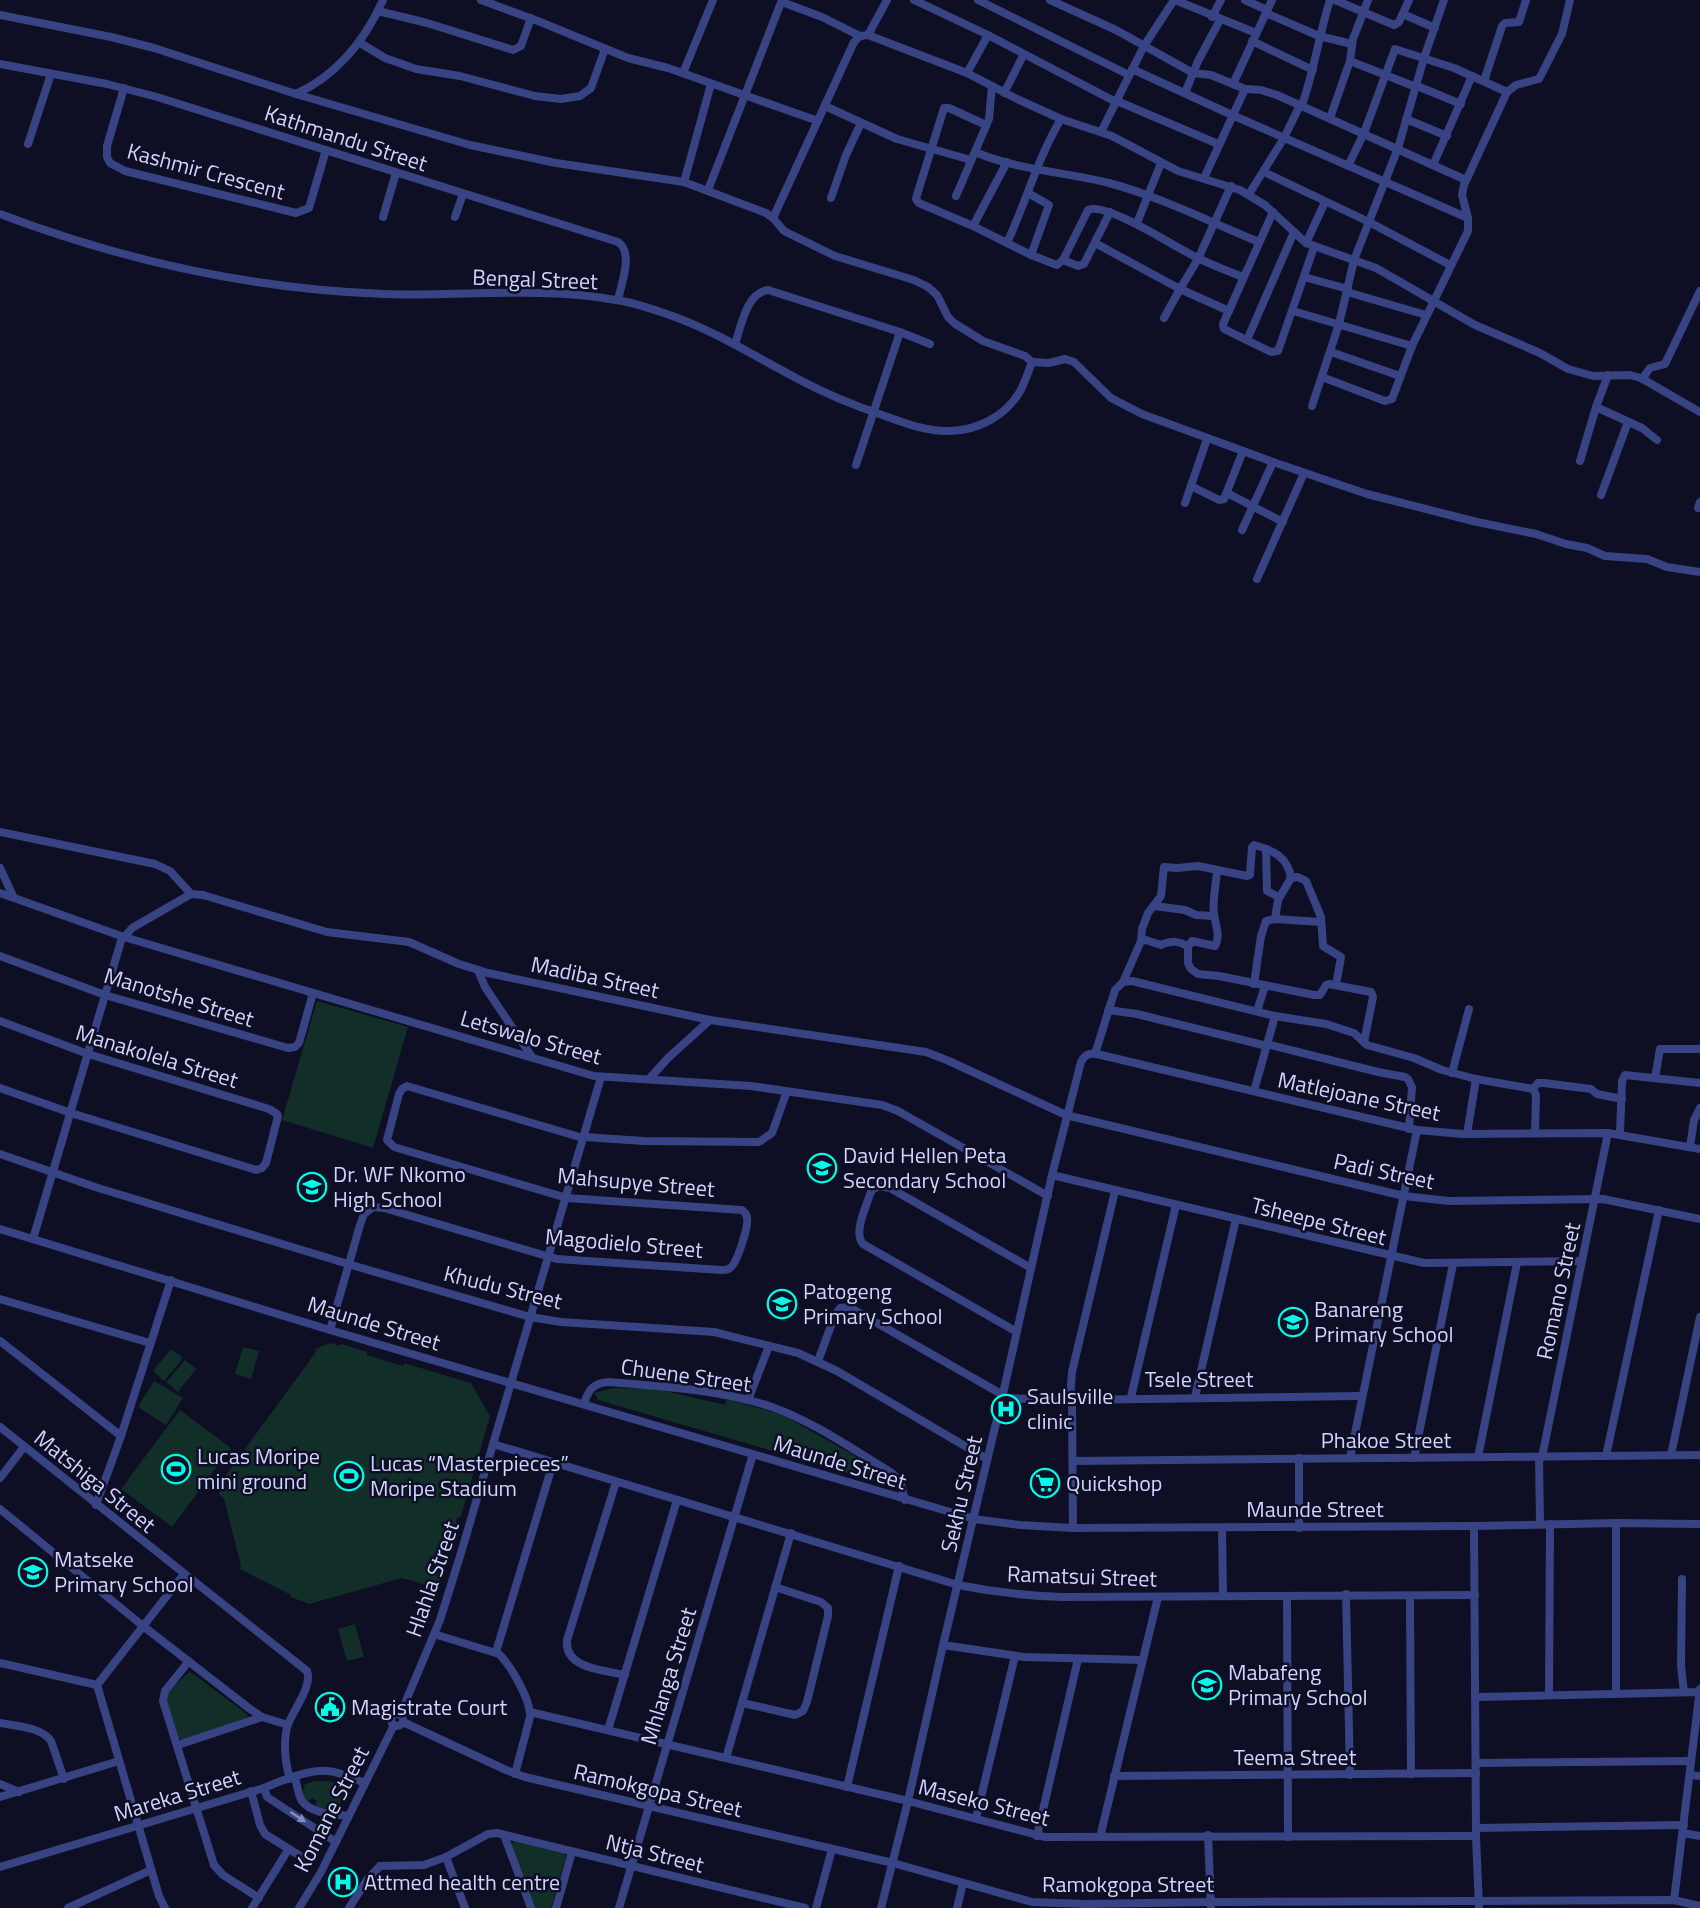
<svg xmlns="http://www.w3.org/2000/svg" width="1700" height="1908" font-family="'Titillium Web',sans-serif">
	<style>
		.green { fill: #112e28 }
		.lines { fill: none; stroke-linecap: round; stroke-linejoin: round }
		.minor { stroke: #384384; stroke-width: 8 }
		.oneway { fill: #848cc2 }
		.labels { text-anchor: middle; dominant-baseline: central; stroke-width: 5; stroke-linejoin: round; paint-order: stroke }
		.street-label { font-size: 22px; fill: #d1d4ff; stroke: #0e0e24 }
		.poi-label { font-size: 22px; fill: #d1d4ff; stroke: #0e0e24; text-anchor: start }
	</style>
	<rect width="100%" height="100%" fill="#0e0e24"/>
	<!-- green -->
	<g class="green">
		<polygon points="317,1001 408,1027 373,1148 282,1120"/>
		<polygon points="330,1343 331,1344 335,1343 336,1346 342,1344 367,1352 367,1355 403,1366 404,1363 471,1383 490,1416 461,1516 457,1518 456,1521 458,1522 455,1533 446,1538 442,1550 444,1552 439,1560 440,1583 430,1586 402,1578 309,1604 291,1597 291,1595 240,1569 241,1565 224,1499 219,1494 220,1483 316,1352 315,1349"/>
		<polygon points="243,1347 259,1351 251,1379 235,1374"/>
		<polygon points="171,1349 183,1358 164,1381 153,1371"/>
		<polygon points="185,1360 196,1369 178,1392 166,1382"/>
		<polygon points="154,1381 183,1398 166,1425 138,1407"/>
		<polygon points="613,1388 656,1389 725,1405 727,1399 776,1413 790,1419 894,1478 897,1482 896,1485 892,1486 598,1400 594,1393"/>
		<polygon points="180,1410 231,1448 172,1527 121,1489"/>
		<polygon points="355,1624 364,1657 347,1661 338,1629"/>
		<polygon points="189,1672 192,1673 247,1714 247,1719 185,1741 178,1738 165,1695"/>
		<path d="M315,1781c13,0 23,-1 29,13l-6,15 -19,-1 -4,-3 2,-4 -5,-3 -3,3 -5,-2 -1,-8 2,-7z"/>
		<polygon points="516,1840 565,1853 566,1856 551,1908 534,1908 511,1844"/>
	</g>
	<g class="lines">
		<!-- minor -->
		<g class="minor">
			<polyline points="481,0 538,21 628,58 668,68 818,121"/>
			<polyline points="914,0 988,35 1116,102"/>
			<polyline points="978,0 1129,75"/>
			<polyline points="1050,0 1116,30 1193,73 1211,75 1245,89"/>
			<polyline points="1175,0 1256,33"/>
			<polyline points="1245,0 1267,10"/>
			<polyline points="1335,0 1394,25 1399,22 1409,0"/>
			<polyline points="782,2 822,17 860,36"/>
			<polyline points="378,11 427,23 513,50 521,46 531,18"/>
			<polyline points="1266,13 1319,36 1352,44"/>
			<polyline points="1403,14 1435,28"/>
			<path d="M0,15l111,22 43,11 142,46 174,51 86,18 128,19 82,31 7,5 11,13 51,25 79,24 14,7 9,8 11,22 6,6 29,18 42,15 7,6c-4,10 -7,21 -13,31 -14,23 -42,38 -70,38 -22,1 -44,-8 -64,-15 -30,-10 -59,-22 -87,-37 -44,-23 -86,-50 -134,-66 -15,-5 -32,-11 -48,-13 -76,-14 -155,-3 -232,-6 -133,-5 -260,-33 -384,-80"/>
			<polyline points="1212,17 1221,0"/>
			<polyline points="868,35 887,0"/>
			<polyline points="1252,41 1313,70"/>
			<polyline points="360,43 385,58 416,69 460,76 535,96 561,99 580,96 591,88 605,49"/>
			<polyline points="1350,61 1416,87"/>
			<path d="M0,64l107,20 50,13 461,145c16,11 3,42 0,58"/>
			<polyline points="1132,69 1232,115 1468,218"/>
			<polyline points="683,73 713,0"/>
			<polyline points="967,73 988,35"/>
			<polyline points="1484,81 1502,26 1505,23 1519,22 1526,0"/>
			<polyline points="1233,84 1272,0"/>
			<polyline points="1417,86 1461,104"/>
			<polyline points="124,88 107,146 107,157 110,163 125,171 296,213 309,208 326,150"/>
			<polyline points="1004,93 1024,54"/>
			<polyline points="1185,93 1198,61 1220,20"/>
			<path d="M296,94c41,-19 69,-54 87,-94"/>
			<polyline points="1117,101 1218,144"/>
			<path d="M1302,105c12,-34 17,-70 28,-105"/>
			<polyline points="825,106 897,139 971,160"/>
			<polyline points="1330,118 1350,61 1353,39 1368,0"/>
			<polyline points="1406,119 1447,136"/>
			<path d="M986,125l-37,-17h-5l-27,87 -1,4 3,4 54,23 58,29 26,10 6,-5 25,-50c18,-9 88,38 108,47 15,8 32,14 47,20"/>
			<polyline points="1101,132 1144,46 1174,0"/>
			<polyline points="28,144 51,74"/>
			<path d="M975,152c42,18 90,20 134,31 52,14 101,39 150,59"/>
			<polyline points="1433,165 1472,76"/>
			<polyline points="1348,166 1364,133 1395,49 1454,68 1507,92"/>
			<polyline points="1264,172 1369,222 1450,265"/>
			<polyline points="1204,178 1245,89 1261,90 1277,95 1466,180"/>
			<polyline points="684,182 711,84"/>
			<polyline points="708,190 782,0"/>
			<polyline points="1028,193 1049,205 1031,255"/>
			<polyline points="1249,194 1284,138 1300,105"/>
			<polyline points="956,196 989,119 992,86"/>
			<polyline points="831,198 846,155 861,123"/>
			<polyline points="1273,212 1223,324 1224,329 1271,352 1278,351 1314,247"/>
			<polyline points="383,217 396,173"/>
			<polyline points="455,217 463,194"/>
			<polyline points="773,218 854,42 860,36 868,35 967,73 1017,99 1061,119 1112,136 1178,171 1240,190 1265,205 1306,243 1376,268 1475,325 1540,353 1568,369 1593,376 1630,375 1641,378 1700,412"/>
			<polyline points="1137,223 1161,163"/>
			<polyline points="973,226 1007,162"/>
			<path d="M1007,243c19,-41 31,-86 54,-124"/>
			<polyline points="1095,243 1180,289 1164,318"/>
			<polyline points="1306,243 1325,202"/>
			<polyline points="1063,260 1078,266 1084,264 1110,212"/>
			<polyline points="1304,277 1348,289"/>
			<polyline points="1347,292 1426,315"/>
			<polyline points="1229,311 1180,289 1198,259 1231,186"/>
			<polyline points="1293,311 1412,346"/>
			<polyline points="1247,340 1294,232"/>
			<path d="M735,344c6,-17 11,-51 33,-54l132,42 30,12"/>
			<polyline points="1331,352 1400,376"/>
			<polyline points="1032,362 1049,363 1065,359 1074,362 1111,398 1142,414 1273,462 1367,494 1477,522 1536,534 1566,544 1587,548 1605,556 1647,559 1667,567 1700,572"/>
			<polyline points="1322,377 1385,401 1392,399 1412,346 1468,231 1468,218 1462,195 1464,185 1507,92 1516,85 1539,79 1562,34 1570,0"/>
			<polyline points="1642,379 1650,368 1665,364 1700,291"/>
			<polyline points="1312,406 1339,324 1354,260 1398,148 1424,58 1444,0"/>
			<polyline points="1596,407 1642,428 1657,440"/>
			<polyline points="1580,461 1596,407 1608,375"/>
			<polyline points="856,465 900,332"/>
			<polyline points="1191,486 1219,500 1224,499 1243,451"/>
			<polyline points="1227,493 1283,522"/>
			<polyline points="1601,495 1628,422"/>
			<polyline points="1185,503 1207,439"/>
			<polyline points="1698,508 1700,502"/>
			<polyline points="1242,530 1273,462"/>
			<polyline points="1257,579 1304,473"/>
			<polyline points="0,832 155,864 170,871 191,894"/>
			<polyline points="1266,849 1267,891 1279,897"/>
			<polyline points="0,868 13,896"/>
			<polyline points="1291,878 1298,877 1306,881 1321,917 1323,946 1341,957 1336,985"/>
			<polyline points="0,893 124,937 594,1076 751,1086 882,1105 898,1111 1048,1196"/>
			<polyline points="1154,906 1185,910 1196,915 1213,916"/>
			<path d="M1141,941l1,-12 6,-16 13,-17 3,-29 13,1 21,-2 49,10 3,-1 2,-28 2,-2c19,5 34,12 37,33l-13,22 -3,19"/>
			<path d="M1188,947l4,-6 23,5c6,-11 0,-21 -1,-32 -2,-13 2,-29 3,-43"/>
			<polyline points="0,956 105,995 288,1048 295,1047 299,1043 313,993"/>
			<polyline points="478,970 485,987 532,1057"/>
			<path d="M1123,982l18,-41 5,-1 15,5c10,-4 18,-5 27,2v16l3,6 7,5 21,2 95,19h6l6,-10 3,-1 42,8 2,5 -9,45"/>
			<polyline points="1254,984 1261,936 1266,921 1275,919 1321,922"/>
			<polyline points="1108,1010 1137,1014 1267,1046"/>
			<polyline points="1257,1011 1265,986"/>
			<polyline points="0,1021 88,1054 269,1109 277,1114 278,1116 266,1163 262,1168 256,1170 71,1113 0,1088"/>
			<polyline points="1267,1044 1378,1072 1405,1077 1408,1079 1412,1087 1409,1129"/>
			<polyline points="1095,1054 1115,990 1123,982 1132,981 1275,1016 1326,1024 1354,1033 1367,1045 1414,1058 1442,1070 1476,1079 1533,1089 1536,1095 1535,1133"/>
			<polyline points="1452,1073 1469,1009"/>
			<polyline points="1655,1078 1660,1049 1700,1049"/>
			<polyline points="649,1079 668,1058 710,1020"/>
			<polyline points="1533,1089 1538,1083 1544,1083 1591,1089 1597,1094 1622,1099"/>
			<polyline points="1254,1091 1275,1016"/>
			<polyline points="1467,1134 1476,1079"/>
			<polyline points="1620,1134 1622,1081 1625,1075 1700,1083"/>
			<polyline points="584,1137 644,1141 759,1142 772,1133 787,1091"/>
			<polyline points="1690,1147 1694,1120 1700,1108"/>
			<polyline points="0,1154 95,1187 348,1264 530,1317 561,1322 714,1332 798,1353 837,1371 987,1459"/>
			<polyline points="1052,1175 1424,1263 1582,1261"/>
			<polyline points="0,1229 330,1330 974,1519 1020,1525 1073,1528 1474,1526 1616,1523 1700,1524"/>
			<polyline points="33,1239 121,941 132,928 191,894 203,895 327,932 409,942 459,964 488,973 710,1020 926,1052 949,1061 1066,1115 1404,1196 1449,1201 1603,1199 1700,1219"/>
			<polyline points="0,1299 150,1343"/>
			<path d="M330,1330l30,-105 4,-11 9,-7 11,1 173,51 164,11c2,0 7,0 9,-2 7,-4 19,-43 17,-50 0,-5 -2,-5 -5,-8l-175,-12 -173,-51 -7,-7 12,-46 3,-5 5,-3 176,52"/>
			<path d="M1017,1332l-154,-88c-10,-12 3,-36 7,-50l3,-5 6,-3 11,2 141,80"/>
			<polyline points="0,1341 121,1436"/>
			<polyline points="818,1361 835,1315 840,1308 849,1307 1003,1395"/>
			<polyline points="1131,1397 1176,1205"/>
			<polyline points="1195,1397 1236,1219"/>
			<polyline points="1002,1398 1072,1400 1361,1396"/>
			<polyline points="748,1400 769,1346"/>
			<polyline points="1070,1400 1072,1372 1115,1191"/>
			<polyline points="1072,1400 1073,1528"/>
			<path d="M584,1404c4,-14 9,-21 25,-22 54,5 111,7 163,25 42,15 82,43 120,66l8,8 5,19"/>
			<path d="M0,1427l307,244c6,16 -15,40 -20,56 -4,18 -2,35 3,52"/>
			<path d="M493,1444l465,141c35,7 70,11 105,12l412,-2"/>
			<polyline points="1671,1455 1700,1317"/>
			<polyline points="1606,1456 1659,1210"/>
			<polyline points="1478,1457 1517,1263"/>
			<polyline points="1539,1457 1540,1524"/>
			<polyline points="1542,1457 1608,1133"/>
			<polyline points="1299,1458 1299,1528"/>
			<polyline points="1350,1458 1417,1130"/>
			<polyline points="1414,1458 1453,1264"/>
			<polyline points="1073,1461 1700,1455"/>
			<polyline points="0,1478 24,1447"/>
			<path d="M616,1482l-49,158c-3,29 37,30 58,35"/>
			<polyline points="96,1505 121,1436 171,1280"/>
			<polyline points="0,1509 143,1626 250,1709 262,1717 288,1725"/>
			<polyline points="1474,1526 1476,1836 1479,1908"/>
			<polyline points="1222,1528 1223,1596"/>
			<polyline points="1682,1579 1681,1666 1684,1692"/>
			<polyline points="1346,1594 1350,1775"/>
			<polyline points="1287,1596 1288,1837"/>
			<polyline points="1410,1596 1411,1774"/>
			<path d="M434,1634l65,20c12,12 32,46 31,63l-15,57"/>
			<polyline points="943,1645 1024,1657 1142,1660"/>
			<polyline points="496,1652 553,1463"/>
			<polyline points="189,1661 165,1691 163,1701 214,1865 223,1875 259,1898"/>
			<polyline points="0,1663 97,1685"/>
			<polyline points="1549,1694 1550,1524"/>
			<polyline points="1616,1694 1616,1523"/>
			<polyline points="1477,1697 1700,1692"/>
			<polyline points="743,1703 795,1715 803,1711 807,1702 828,1616 828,1608 821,1602 775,1587"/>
			<polyline points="530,1712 908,1801 1045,1837 1476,1836"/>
			<circle cx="397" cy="1720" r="6"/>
			<polyline points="400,1715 440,1620 461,1553 601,1077"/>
			<polyline points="403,1722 506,1770 525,1777 893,1863 1032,1902 1085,1904 1212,1902 1674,1900 1700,1906"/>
			<path d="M0,1723c16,3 41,4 51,18l13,38"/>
			<polyline points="608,1730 677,1500"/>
			<polyline points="178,1745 262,1717"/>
			<polyline points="726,1758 791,1533"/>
			<polyline points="1476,1763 1691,1761"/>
			<polyline points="1690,1775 1700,1776"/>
			<polyline points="1114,1776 1476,1773"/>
			<path d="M295,1777c2,8 3,18 7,24 10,13 32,13 46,15"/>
			<polyline points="0,1784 19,1792"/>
			<polyline points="847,1787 899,1566"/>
			<polyline points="264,1788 267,1797 336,1842"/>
			<polyline points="251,1791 260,1825 265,1834 308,1861"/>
			<polyline points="0,1797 119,1761"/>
			<polyline points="976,1818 1015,1656"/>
			<polyline points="1476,1828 1684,1825"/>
			<polyline points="1683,1833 1700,1836"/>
			<polyline points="504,1835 531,1908"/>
			<polyline points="1208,1835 1211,1908"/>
			<polyline points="1037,1836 1078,1659"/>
			<polyline points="1100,1837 1158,1597"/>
			<polyline points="446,1857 465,1908"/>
			<path d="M0,1867l264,-79c16,-7 46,-19 64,-17 13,1 25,8 37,12"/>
			<polyline points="1674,1900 1700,1689"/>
			<polyline points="68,1908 151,1870"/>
			<polyline points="165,1908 159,1896 97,1685 184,1574"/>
			<polyline points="252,1908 288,1850"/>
			<polyline points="299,1908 321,1872 394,1725"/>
			<polyline points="349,1908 367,1880 380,1866 424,1865 446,1857 488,1834 497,1833 805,1908"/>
			<polyline points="556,1908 572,1852"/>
			<polyline points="619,1908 753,1454"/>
			<polyline points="816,1908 832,1849"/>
			<path d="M881,1908l27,-107 35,-156 59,-247 50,-223 29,-113c5,-10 11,-9 20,-7l316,75 46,4 145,-1 92,16"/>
			<polyline points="957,1908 963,1883"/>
		</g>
	</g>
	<!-- one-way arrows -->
	<defs><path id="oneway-solid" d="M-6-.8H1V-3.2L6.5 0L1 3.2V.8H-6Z" transform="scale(1.5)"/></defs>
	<use class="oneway" href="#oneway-solid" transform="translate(298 1817) rotate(33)"/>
	<!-- icons -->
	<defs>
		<g id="school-ring" transform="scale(1.5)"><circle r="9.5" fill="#0e0e24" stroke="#00fce7" stroke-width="1.5"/><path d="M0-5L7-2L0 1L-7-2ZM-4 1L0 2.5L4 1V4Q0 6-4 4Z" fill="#00fce7"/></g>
		<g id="hospital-ring" transform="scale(1.5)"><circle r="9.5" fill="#0e0e24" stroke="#00fce7" stroke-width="1.5"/><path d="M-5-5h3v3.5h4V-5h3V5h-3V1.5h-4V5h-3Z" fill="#00fce7"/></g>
		<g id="stadium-ring" transform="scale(1.5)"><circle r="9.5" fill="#0e0e24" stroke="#00fce7" stroke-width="1.5"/><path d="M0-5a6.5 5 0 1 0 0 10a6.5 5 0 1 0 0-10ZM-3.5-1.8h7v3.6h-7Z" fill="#00fce7"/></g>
		<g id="supermarket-ring" transform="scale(1.5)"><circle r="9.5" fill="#0e0e24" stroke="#00fce7" stroke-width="1.5"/><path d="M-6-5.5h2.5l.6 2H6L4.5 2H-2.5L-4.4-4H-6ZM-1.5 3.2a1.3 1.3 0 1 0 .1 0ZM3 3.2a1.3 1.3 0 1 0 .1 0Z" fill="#00fce7"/></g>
		<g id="civic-ring" transform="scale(1.5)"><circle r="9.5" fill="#0e0e24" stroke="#00fce7" stroke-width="1.5"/><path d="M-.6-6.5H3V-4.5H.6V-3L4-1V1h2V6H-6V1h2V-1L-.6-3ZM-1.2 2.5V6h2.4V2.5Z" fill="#00fce7"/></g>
	</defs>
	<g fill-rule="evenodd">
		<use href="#school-ring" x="822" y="1168"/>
		<use href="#school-ring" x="312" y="1187"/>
		<use href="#school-ring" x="782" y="1304"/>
		<use href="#school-ring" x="1293" y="1322"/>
		<use href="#hospital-ring" x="1006" y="1409"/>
		<use href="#stadium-ring" x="176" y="1469"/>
		<use href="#stadium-ring" x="349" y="1476"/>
		<use href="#supermarket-ring" x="1045" y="1483"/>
		<use href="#school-ring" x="33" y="1572"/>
		<use href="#school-ring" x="1207" y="1685"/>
		<use href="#civic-ring" x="330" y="1707"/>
		<use href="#hospital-ring" x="343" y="1882"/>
	</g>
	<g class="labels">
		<!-- street labels -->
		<g class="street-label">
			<text transform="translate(346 138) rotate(18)">Kathmandu Street</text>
			<text transform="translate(206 171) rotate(15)">Kashmir Crescent</text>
			<text transform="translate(535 279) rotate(2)">Bengal Street</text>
			<text transform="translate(595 977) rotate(12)">Madiba Street</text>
			<text transform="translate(179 997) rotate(17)">Manotshe Street</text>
			<text transform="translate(531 1037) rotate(16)">Letswalo Street</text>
			<text transform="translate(157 1056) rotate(17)">Manakolela Street</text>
			<text transform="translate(1359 1096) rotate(12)">Matlejoane Street</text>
			<text transform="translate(1384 1171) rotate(12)">Padi Street</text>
			<text transform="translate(636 1182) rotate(5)">Mahsupye Street</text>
			<text transform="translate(1319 1221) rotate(14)">Tsheepe Street</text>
			<text transform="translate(624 1243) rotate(5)">Magodielo Street</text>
			<text transform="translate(503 1287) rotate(14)">Khudu Street</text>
			<text transform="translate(1558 1291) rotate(-78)">Romano Street</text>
			<text transform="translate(374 1323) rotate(17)">Maunde Street</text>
			<text transform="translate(686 1375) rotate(8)">Chuene Street</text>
			<text x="1199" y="1379">Tsele Street</text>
			<text x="1386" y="1440">Phakoe Street</text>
			<text transform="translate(840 1462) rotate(17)">Maunde Street</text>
			<text transform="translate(95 1481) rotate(39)">Matshiga Street</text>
			<text transform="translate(961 1494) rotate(-77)">Sekhu Street</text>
			<text x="1315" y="1509">Maunde Street</text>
			<text transform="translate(1082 1576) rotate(2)">Ramatsui Street</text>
			<text transform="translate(432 1579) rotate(-71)">Hlahla Street</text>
			<text transform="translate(668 1676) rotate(-73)">Mhlanga Street</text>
			<text x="1295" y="1757">Teema Street</text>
			<text transform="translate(658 1790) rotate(13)">Ramokgopa Street</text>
			<text transform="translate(177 1795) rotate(-17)">Mareka Street</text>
			<text transform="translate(984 1802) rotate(14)">Maseko Street</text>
			<text transform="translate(331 1809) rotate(-63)">Komane Street</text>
			<text transform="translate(655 1853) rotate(14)">Ntja Street</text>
			<text x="1128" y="1884">Ramokgopa Street</text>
		</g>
		<!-- poi labels -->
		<g class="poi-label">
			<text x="843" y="1155">David Hellen Peta<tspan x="843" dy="25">Secondary School</tspan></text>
			<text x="333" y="1174">Dr. WF Nkomo<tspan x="333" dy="25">High School</tspan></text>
			<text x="803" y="1291">Patogeng<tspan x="803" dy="25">Primary School</tspan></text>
			<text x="1314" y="1309">Banareng<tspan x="1314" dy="25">Primary School</tspan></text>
			<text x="1027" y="1396">Saulsville<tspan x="1027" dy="25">clinic</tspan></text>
			<text x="197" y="1456">Lucas Moripe<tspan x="197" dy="25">mini ground</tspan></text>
			<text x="370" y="1463">Lucas “Masterpieces”<tspan x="370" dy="25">Moripe Stadium</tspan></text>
			<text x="1066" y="1483">Quickshop</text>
			<text x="54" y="1559">Matseke<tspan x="54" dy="25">Primary School</tspan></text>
			<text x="1228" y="1672">Mabafeng<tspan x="1228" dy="25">Primary School</tspan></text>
			<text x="351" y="1707">Magistrate Court</text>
			<text x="364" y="1882">Attmed health centre</text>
		</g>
	</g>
</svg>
